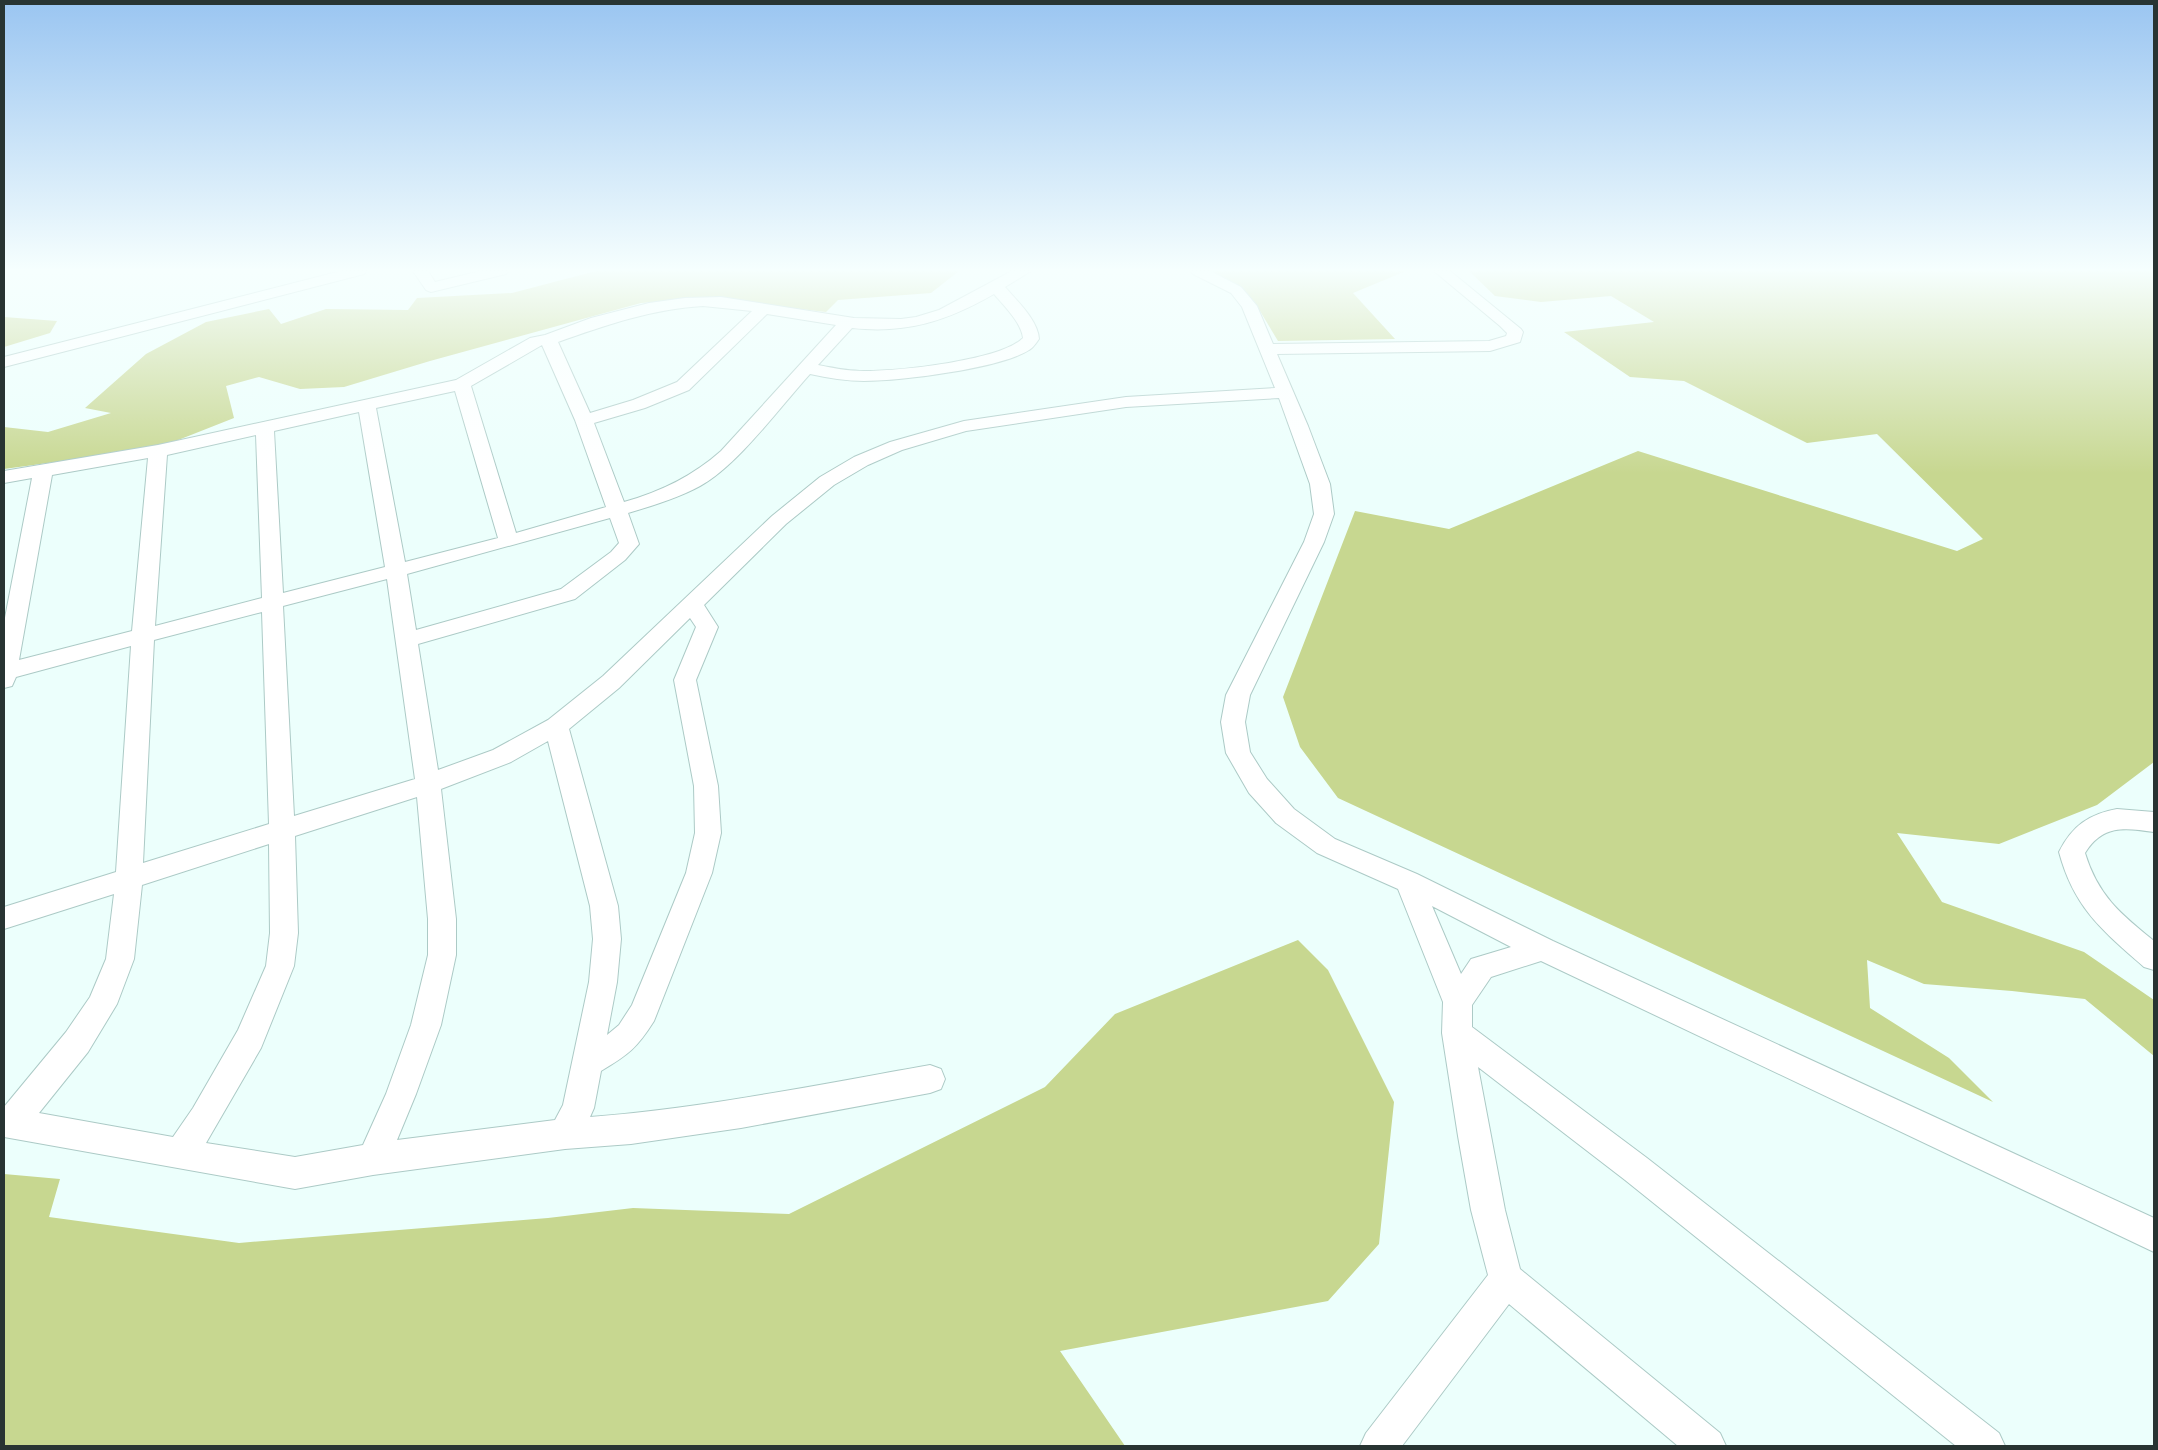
<svg xmlns="http://www.w3.org/2000/svg" width="2158" height="1450" font-family="'Nunito Sans',sans-serif">
	<style>
		.green { fill: #c7d790 }
		.lines { fill: none; stroke-linecap: round; stroke-linejoin: round }
		.minor-casing { stroke: #accac6; stroke-width: 2 }
		.minor { fill: #fff; fill-rule: evenodd }
	</style>
	<rect width="100%" height="100%" fill="#ecfffc"/>
	<!-- green -->
	<g class="green">
		<polygon points="596,271 959,271 931,293 838,300 826,312 707,298 641,303 430,361 344,387 300,389 259,377 226,386 234,418 158,448 4,469 4,427 48,432 111,413 85,408 146,354 206,322 269,309 281,324 326,309 408,310 417,298 512,293"/>
		<polygon points="1209,271 1406,271 1353,293 1395,339 1278,341 1254,301 1239,288"/>
		<polygon points="1469,271 2154,271 2154,762 2097,805 1999,844 1897,833 1942,902 2084,952 2154,1000 2154,1056 2085,999 2012,991 1924,984 1867,960 1870,1008 1949,1058 1993,1102 1338,798 1300,747 1283,697 1355,511 1449,529 1638,451 1957,551 1983,539 1877,434 1807,443 1684,381 1630,377 1564,332 1654,322 1611,296 1541,302 1495,296"/>
		<polygon points="4,317 57,321 50,333 4,347"/>
		<polygon points="1298,940 1328,970 1394,1102 1379,1244 1328,1301 1060,1351 1125,1446 4,1446 4,1174 60,1179 49,1217 239,1243 548,1218 633,1208 789,1214 1045,1087 1115,1014"/>
	</g>
	<g class="lines">
		<!-- minor casing -->
		<g class="minor-casing">
			<g id="minor">
				<polygon points="341,271 366,271 364,274 4,367 4,357"/>
				<polygon points="413,271 428,271 435,282 481,271 508,271 506,274 431,292 426,290"/>
				<path d="M1012,271h19l-26,16c12,14 33,33 34,52 -3,4 -6,9 -10,11 -29,19 -130,31 -165,31 -18,0 -36,-3 -54,-7 -30,33 -72,91 -110,112 -22,12 -48,20 -72,27l11,31 -14,16 -50,39 -157,45 20,126 55,-20 55,-30 55,-44 169,-160 48,-39 34,-20 36,-15 74,-21 162,-24 149,-9 -33,-81 -11,-14 -38,-19 -2,-3h19l31,16 16,19 16,38 216,-3 17,-5 1,-3 -7,-7 -66,-55h16l71,58 2,3 -3,10 -30,9 -213,3 31,72 22,58 4,30 -10,28 -74,153 -5,27 5,30 17,27 27,30 41,30 82,35 136,67 601,277v34l-613,-291 -50,16 -19,28v22l175,131 352,275 6,13h-49l-331,-266 -147,-113 27,143 15,59 200,164 6,13h-48l-169,-142 -107,142h-42l6,-13 122,-158 -17,-65 -13,-74 -16,-103 1,-31 -45,-113 -81,-36 -41,-30 -27,-30 -23,-40 -5,-31 5,-27 78,-153 10,-28 -4,-30 -31,-86 -153,9 -160,24 -64,19 -34,15 -34,20 -48,39 -82,81 14,22 -22,53 22,106 3,47 -9,40 -58,148c-17,27 -26,34 -53,50l-7,37 -4,9c114,-9 227,-32 340,-52l11,4 4,10 -4,10 -11,4 -189,35 -110,16 -66,5 -192,26 -78,14 -291,-52v-30l62,-75 24,-35 16,-38 8,-65 -110,35v-22l112,-35 15,-226 -115,31 -4,9 -8,2v-65l28,-145 -28,5v-12l154,-26 298,-65 74,-42 15,-3 46,-17 58,-15 36,-5 36,-1 133,21 47,1 15,-2 23,-7zM994,294c10,12 27,28 29,44 -23,23 -126,33 -159,33 -16,0 -31,-3 -46,-6l34,-37c55,6 95,-7 142,-34zM703,306l49,5 -75,71 -44,18 -43,13 -32,-71c48,-17 94,-33 145,-36zM767,314l69,11 -115,126c-28,25 -61,41 -97,51l-30,-79 51,-15 44,-18zM542,345l33,75 31,87 -90,26 -45,-147zM455,391l43,147 -93,24 -29,-154zM359,412l26,155 -102,26 -9,-162zM256,435l6,163 -107,28 12,-171zM148,458l-16,173 -113,29 33,-185zM610,518l9,25 -8,9 -50,37 -145,41 -9,-56zM387,579l28,200 -121,37 -11,-210zM262,612l7,212 -126,39 11,-223zM690,618l6,9 -22,53 20,106 1,47 -9,40 -54,132 -13,20 -12,10 10,-53 4,-43 -3,-33 -49,-177 50,-41zM548,741l42,165 3,33 -4,43 -26,123 -8,15 -158,20 19,-46 25,-69 15,-70v-36l-15,-130 70,-27zM417,797l11,122v36l-17,70 -25,69 -23,51 -68,12 -89,-14 55,-95 33,-82 4,-33 -3,-97zM269,844l1,89 -4,33 -28,64 -45,78 -20,29 -134,-24 49,-61 29,-48 17,-45 8,-74zM1432,906l79,41 -40,12 -10,15z"/>
				<path d="M2117,809l37,3v20c-29,-4 -51,-8 -69,21 13,43 36,61 69,88v29l-10,-3c-42,-37 -70,-59 -85,-115 13,-26 30,-38 58,-43z"/>
			</g>
		</g>
		<!-- minor -->
		<use href="#minor" class="minor"/>
	</g>
	<!-- sky -->
	<linearGradient id="sky" x2="0" y2="1"><stop stop-color="#9ac5f1"/><stop offset="0.57" stop-color="#f6fffe"/><stop offset="1" stop-color="#f6fffe" stop-opacity="0"/></linearGradient>
	<rect width="2158" height="474" fill="url(#sky)"/>
	<!-- border -->
	<rect width="2158" height="1450" fill="none" stroke="#283432" stroke-width="10"/>
</svg>
